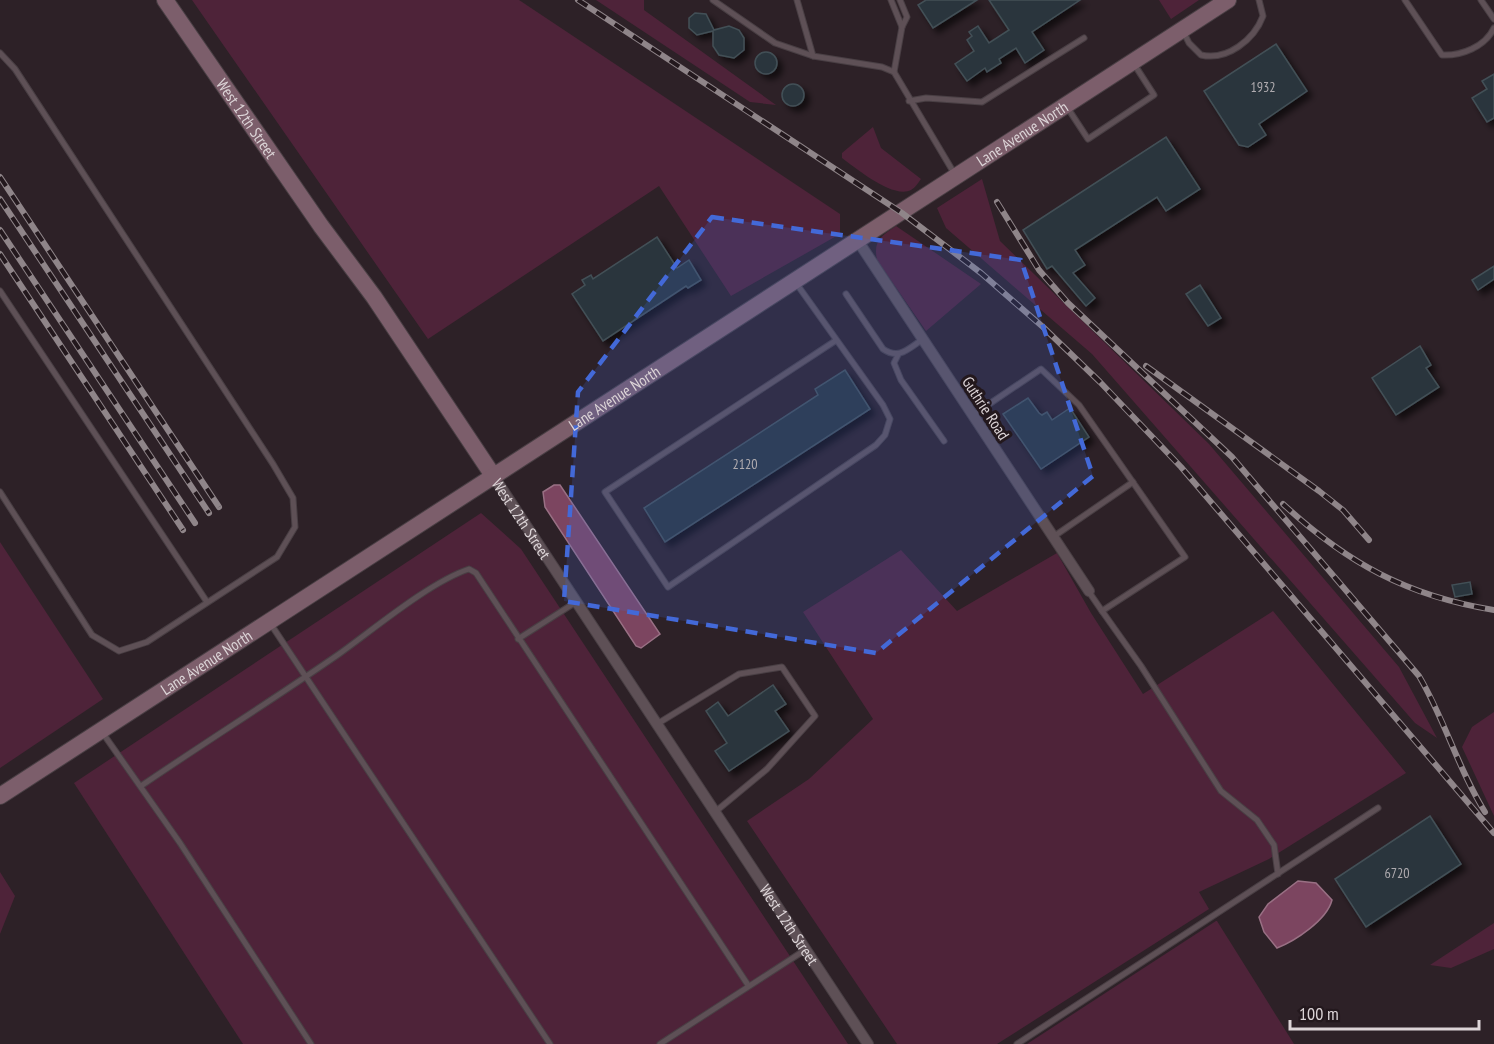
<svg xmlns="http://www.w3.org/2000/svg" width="1494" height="1044" font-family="'PT Sans Narrow',sans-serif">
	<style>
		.green { fill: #4e2339 }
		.water { fill: #7c4560; stroke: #997084; stroke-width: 1.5 }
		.building { fill: #2a363d; stroke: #435057; stroke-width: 1.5; filter: url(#shadow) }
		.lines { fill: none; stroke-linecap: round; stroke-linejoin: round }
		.lane-casing { stroke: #493f44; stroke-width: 7 }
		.street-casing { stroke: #493f44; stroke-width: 12 }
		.secondary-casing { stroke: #493f44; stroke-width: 18 }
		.lane { stroke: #5e5056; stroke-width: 5 }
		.street { stroke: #5e5056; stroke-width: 10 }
		.secondary { stroke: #7c5e6b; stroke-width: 16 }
		.rail-casing { stroke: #8f8589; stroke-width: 6 }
		.rail { stroke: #23181d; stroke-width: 4; stroke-dasharray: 11; stroke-linecap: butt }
		.marked { fill: #4369d8; fill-opacity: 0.2; stroke: #4369d8; stroke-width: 4.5; stroke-dasharray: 12 8; stroke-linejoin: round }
		.labels { text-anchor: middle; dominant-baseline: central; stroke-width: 6; stroke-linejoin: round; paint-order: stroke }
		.number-label { font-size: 14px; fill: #b0acb0 }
		.street-label { font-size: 16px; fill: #dcd4d7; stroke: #23181d }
	</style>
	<defs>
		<filter id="shadow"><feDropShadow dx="5" dy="5" stdDeviation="3" flood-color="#0009"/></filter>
	</defs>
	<rect width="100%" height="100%" fill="#2d2127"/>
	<!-- green -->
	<g class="green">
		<polygon points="192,0 519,0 840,214 840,234 731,296 659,186 428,339"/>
		<polygon points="596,0 644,0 644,10 776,105 750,102"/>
		<polygon points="1159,0 1199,0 1171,19"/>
		<path d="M873,127l8,21 40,31c-3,4 -6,9 -10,11 -18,9 -54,-21 -69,-32v-5z"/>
		<polygon points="982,179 1000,241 1209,444 1399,667 1437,738 1415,723 1092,354 946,228 937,208"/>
		<path d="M896,226l85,58 -55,47 -49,-71c-4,-19 4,-24 19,-34z"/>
		<polygon points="481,513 521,549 848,1044 243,1044 74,783"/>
		<polygon points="0,542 103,699 0,768"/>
		<polygon points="901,550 957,611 1057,553 1091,613 1143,694 1273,611 1406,773 1269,859 1199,892 1209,909 997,1044 897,1044 747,821 809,779 873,719 803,612"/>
		<polygon points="1494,712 1494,816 1462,747 1472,727"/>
		<polygon points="0,872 15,896 0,934"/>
		<polygon points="1217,921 1294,1044 1027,1044 1216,921"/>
		<polygon points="1494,923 1494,949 1451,968 1430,965"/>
	</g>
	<!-- water -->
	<g class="water">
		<polygon points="554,485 560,485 660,634 641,648 636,646 545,507 543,492"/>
		<path d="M1298,881l18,2 16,17c-5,20 -37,41 -55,48l-13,-16 -5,-15 9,-13z"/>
	</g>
	<!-- building -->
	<g class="building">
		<polygon points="926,0 977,0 933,28 918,5"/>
		<polygon points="989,0 1080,0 1032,32 1044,50 1025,63 1016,48 999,59 1001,63 987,72 985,68 967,81 955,64 974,51 967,40 972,36 969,32 978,26 989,43 1009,30"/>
		<polygon points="695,13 706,14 714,30 729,26 739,30 744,38 744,50 734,58 719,55 713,46 713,31 697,35 689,28 689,18"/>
		<polygon points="1276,44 1307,91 1259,124 1266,135 1248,147 1239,145 1204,91"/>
		<circle cx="766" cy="63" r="11"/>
		<polygon points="1494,74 1494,118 1487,122 1472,98 1487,89 1482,81"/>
		<circle cx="793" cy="95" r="11"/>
		<polygon points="1166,137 1200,189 1166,211 1157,197 1075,250 1085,265 1073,273 1095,298 1086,306 1052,266 1047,269 1023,230"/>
		<polygon points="657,237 677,268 689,260 701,280 688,288 686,286 603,341 572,294 585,285 582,280 591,275 593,279"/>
		<polygon points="1494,266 1494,279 1478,290 1472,280"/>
		<polygon points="1200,285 1221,318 1208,326 1186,294"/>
		<polygon points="1420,346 1431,365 1426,368 1439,387 1396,415 1372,378"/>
		<polygon points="845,370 870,409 665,542 644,508 818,395 815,389"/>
		<polygon points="1028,398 1039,413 1042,415 1047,412 1052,420 1070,408 1089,437 1041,469 1003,414"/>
		<polygon points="1470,582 1472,594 1455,597 1452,585"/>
		<polygon points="773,685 786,704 775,711 789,731 729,771 715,751 727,743 706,711 718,702 728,716"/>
		<polygon points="1430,816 1461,864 1366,927 1335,879"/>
	</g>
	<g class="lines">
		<!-- lane casing -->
		<g class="lane-casing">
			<g id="lane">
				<polyline points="713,0 775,43 813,56"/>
				<polyline points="797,0 813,56 882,67 894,72 954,173"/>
				<polyline points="891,0 902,27 894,72"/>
				<polyline points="900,0 907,17 902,27"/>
				<path d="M1405,0l37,55c19,1 43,-8 52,-27"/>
				<polyline points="1481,0 1494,19"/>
				<path d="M1183,31l6,12 12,12c26,6 53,-15 62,-39l-4,-16"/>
				<polyline points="0,53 15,69 273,464 293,498 295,527 277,557 147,642 119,651 92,635 0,492"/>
				<polyline points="909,101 926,98 982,102 1084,38"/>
				<polyline points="1067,107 1088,139 1154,95 1134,64"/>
				<polyline points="796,283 883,405 890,419 885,435 876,445 668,587 605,492 835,341"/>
				<polyline points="0,291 207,602"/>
				<path d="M846,294l37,55c16,11 25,0 40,-10"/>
				<polyline points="898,355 894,363 901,380 944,441"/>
				<polyline points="973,415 1041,369 1079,405 1185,557 1102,611 1089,592"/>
				<polyline points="1053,537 1133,482"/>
				<polyline points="1102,611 1141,666 1221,791 1257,820 1274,845 1278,874"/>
				<polyline points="270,623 550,1044"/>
				<polyline points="518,639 576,602"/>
				<polyline points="657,724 739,674 782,667 815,716 767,769 715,812"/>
				<polyline points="102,732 180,843 311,1044"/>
				<path d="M141,786c66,-45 133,-87 198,-132 35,-25 91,-72 130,-85l7,4 272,412"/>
				<polyline points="660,1044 805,950"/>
				<polyline points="1017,1044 1378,808"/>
			</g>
		</g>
		<!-- street casing -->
		<g class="street-casing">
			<g id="street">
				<polyline points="858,241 1089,591"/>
				<path id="s1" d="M494,477l374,567"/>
			</g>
		</g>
		<!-- secondary casing -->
		<g class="secondary-casing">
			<g id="secondary">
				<path id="s2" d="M165,0l156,226 53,71 120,180"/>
				<path id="s3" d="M0,796l1228,-796"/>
			</g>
		</g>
		<!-- lane -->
		<use href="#lane" class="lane"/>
		<!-- street -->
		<use href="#street" class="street"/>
		<!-- secondary -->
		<use href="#secondary" class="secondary"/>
		<!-- rail casing -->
		<g class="rail-casing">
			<g id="rail">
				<polyline points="578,0 902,213 981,273 1043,327 1100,382 1181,467 1494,833"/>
				<polyline points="0,177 219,507"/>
				<polyline points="0,199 209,513"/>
				<path d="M997,202l42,68 29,33 164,154 187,219c26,44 39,93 66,136"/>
				<polyline points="0,230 195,523"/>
				<polyline points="0,254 183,530"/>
				<polyline points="1146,366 1319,491 1343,510 1369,540"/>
				<path d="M1283,504c64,59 124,92 211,106"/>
			</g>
		</g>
		<!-- rail -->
		<use href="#rail" class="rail"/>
	</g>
	<!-- marked area -->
	<path class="marked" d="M712,217l309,43 72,216 -217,177 -312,-52 14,-209z"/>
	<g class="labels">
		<!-- number labels -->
		<g class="number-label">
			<text x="1263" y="87">1932</text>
			<text x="745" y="464">2120</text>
			<text x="1397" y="873">6720</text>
		</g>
		<!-- street labels -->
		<g class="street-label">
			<text stroke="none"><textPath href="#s2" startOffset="144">West 12th Street</textPath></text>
			<text stroke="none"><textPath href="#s3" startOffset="1218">Lane Avenue North</textPath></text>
			<text stroke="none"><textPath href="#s3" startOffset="732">Lane Avenue North</textPath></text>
			<text transform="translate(986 408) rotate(57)">Guthrie Road</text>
			<text stroke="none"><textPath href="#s1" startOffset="50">West 12th Street</textPath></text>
			<text stroke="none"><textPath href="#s3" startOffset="246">Lane Avenue North</textPath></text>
			<text stroke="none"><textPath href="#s1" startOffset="536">West 12th Street</textPath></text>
		</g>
	</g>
	<!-- scale -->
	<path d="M1290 1020v9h189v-9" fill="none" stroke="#dcd4d7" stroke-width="3"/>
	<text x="1299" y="1020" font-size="18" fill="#dcd4d7" stroke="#23181d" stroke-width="4.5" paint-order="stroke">100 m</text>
</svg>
